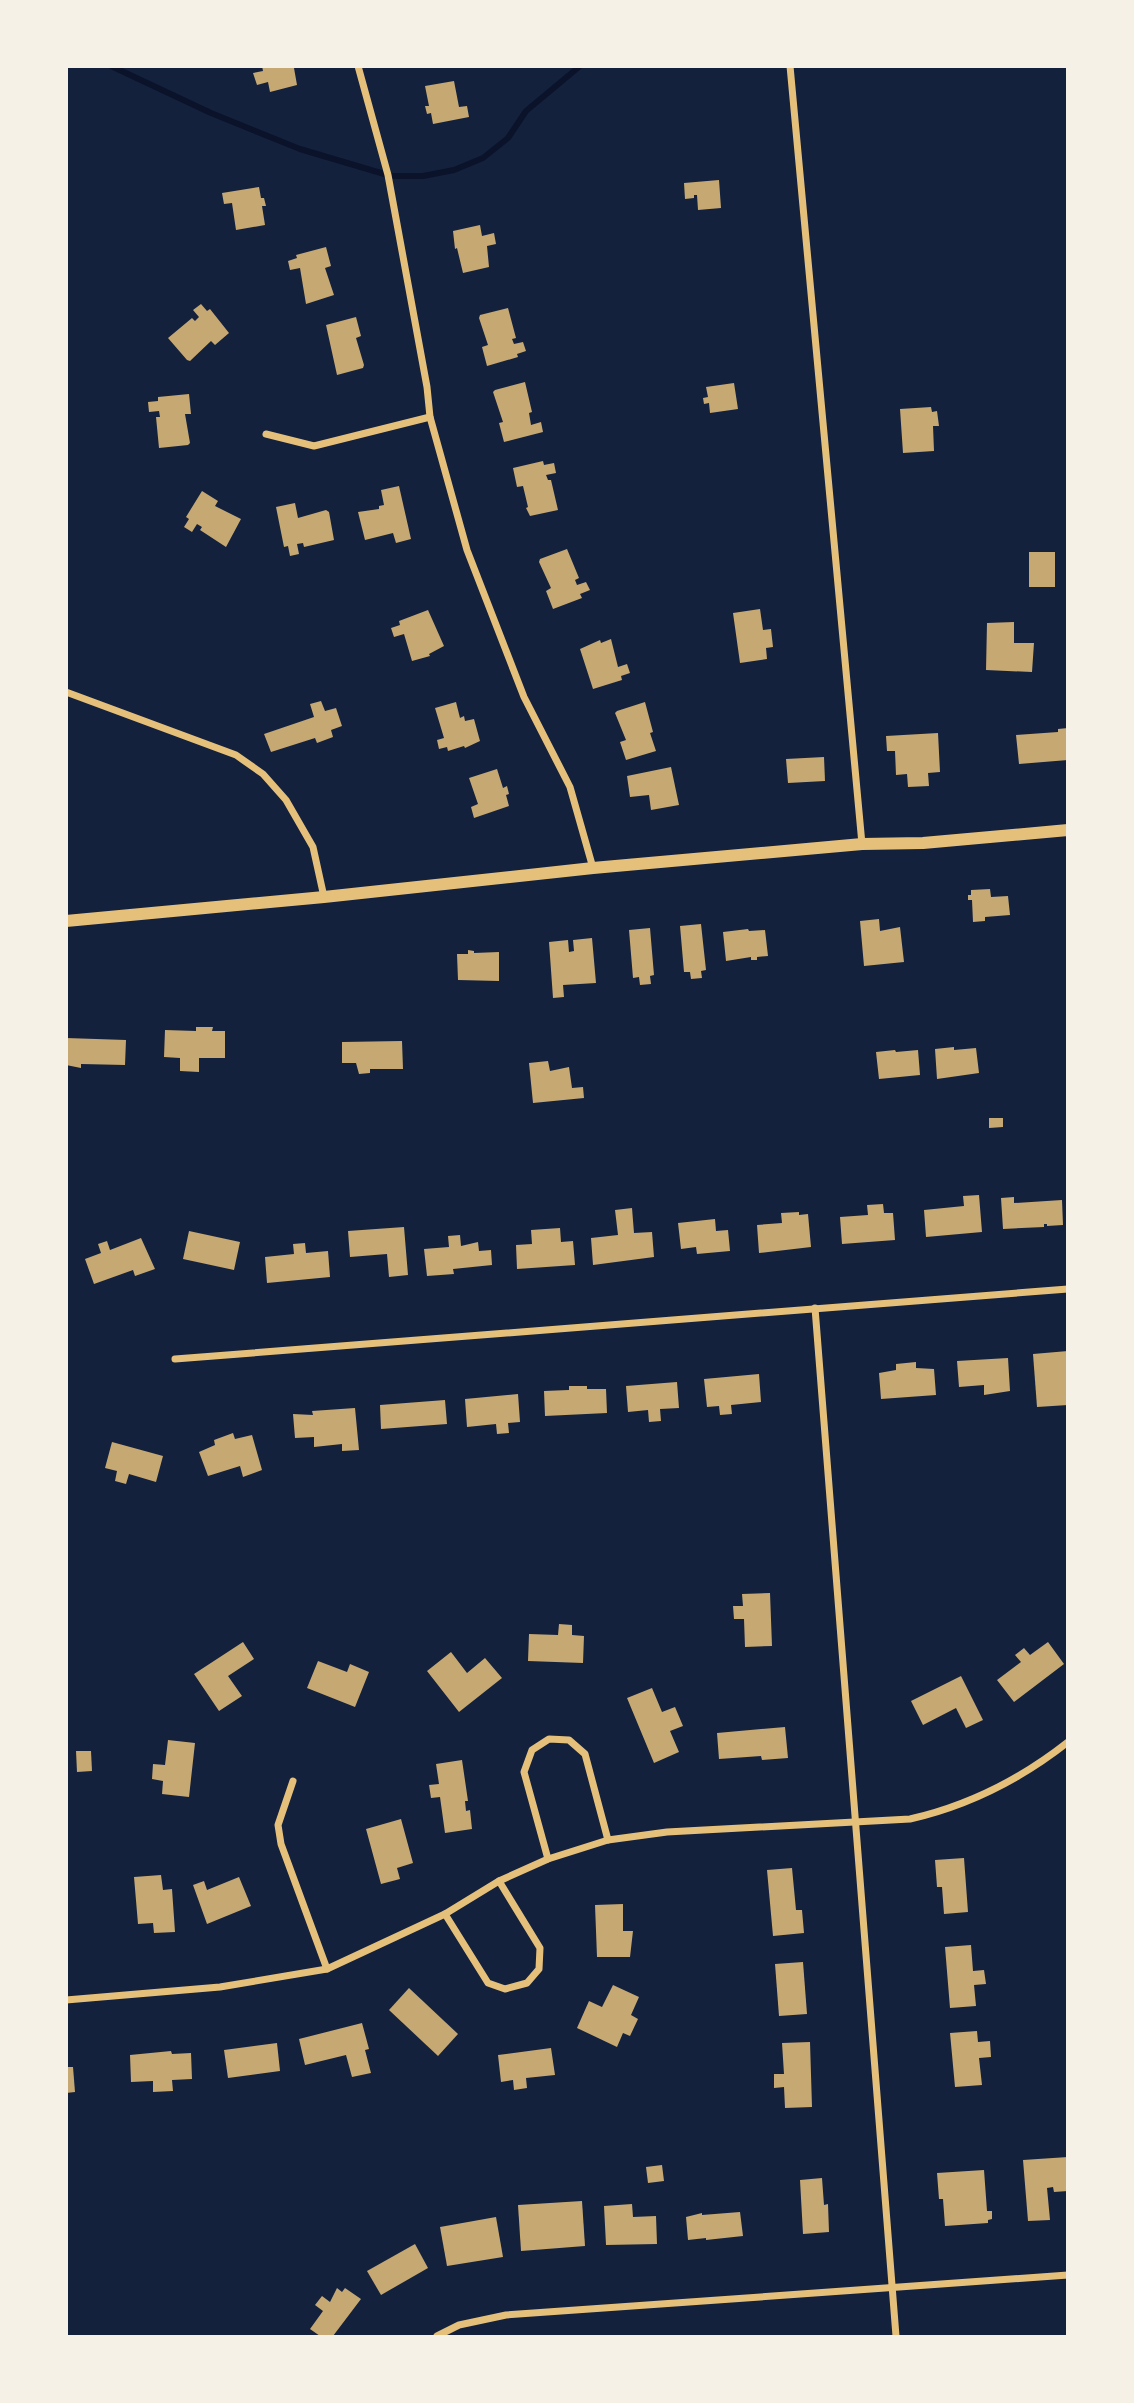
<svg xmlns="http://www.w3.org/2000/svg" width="1134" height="2403" font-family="Commissioner,sans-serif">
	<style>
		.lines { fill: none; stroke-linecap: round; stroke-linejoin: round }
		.stream { stroke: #0b132b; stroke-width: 6 }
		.building { fill: #c6a872 }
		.minor { stroke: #e5c07b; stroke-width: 7 }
		.tertiary { stroke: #e5c07b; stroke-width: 12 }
	</style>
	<rect width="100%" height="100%" fill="#14213d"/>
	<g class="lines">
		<!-- stream -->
		<polyline class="stream" points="111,66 211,113 300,149 391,176 423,176 454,170 483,158 508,138 526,111 580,66"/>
	</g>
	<!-- building -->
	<g class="building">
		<polygon points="262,66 294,68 297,85 270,92 268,82 257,85 253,73 263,71"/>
		<polygon points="454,81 459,107 467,106 469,117 433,124 431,113 427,114 425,106 429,106 425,86"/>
		<polygon points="719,180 721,208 698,210 697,195 694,195 694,198 685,199 684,183"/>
		<polygon points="259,187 261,198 264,198 266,206 262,206 265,225 236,230 232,203 224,204 222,193"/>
		<polygon points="480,225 482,236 494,233 496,244 487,246 489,267 463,273 457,248 455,249 453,231"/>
		<polygon points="326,247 331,266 325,268 334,295 306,304 300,268 290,270 288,261 297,258 296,255"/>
		<polygon points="201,304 207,311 210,309 229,333 215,345 211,341 190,361 187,360 168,338 192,318 195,321 199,317 193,310"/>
		<polygon points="508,308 516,338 512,339 514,344 523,342 526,351 517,354 518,357 487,366 482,347 488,345 479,318 480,315"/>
		<polygon points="356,317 361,336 356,338 364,365 363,368 337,375 326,325"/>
		<polygon points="525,382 532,412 529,413 531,425 541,422 543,432 504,442 499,423 503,422 493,392 495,390"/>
		<polygon points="734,383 738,409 710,413 709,403 704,404 703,398 708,397 706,387"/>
		<polygon points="189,394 191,414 185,414 190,443 188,445 159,448 156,417 160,417 159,411 149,412 148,402 158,401 158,397"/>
		<polygon points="931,407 932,412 937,411 939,426 933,426 934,451 903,453 900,409"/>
		<polygon points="543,461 544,465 554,463 556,473 546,475 548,480 551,480 558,510 530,516 526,508 528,507 523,486 517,487 513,468"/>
		<polygon points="399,486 411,539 396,543 393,533 365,540 358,512 379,509 379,506 384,505 381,490"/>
		<polygon points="202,491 218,501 215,506 241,519 226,547 200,530 202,527 197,524 192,532 184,527 189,519 186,517"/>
		<polygon points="295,503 298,518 326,510 329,512 334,540 304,547 303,543 297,544 299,554 290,556 288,546 284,547 276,507"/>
		<polygon points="567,549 579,578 575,580 577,585 586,582 590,590 580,594 582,598 553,609 546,591 551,588 539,562 540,559"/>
		<rect x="1029" y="552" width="26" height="35"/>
		<polygon points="760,609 763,630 771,629 773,647 766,648 767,659 740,663 733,613"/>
		<polygon points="428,610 444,646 429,654 430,656 412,661 404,634 394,637 391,628 400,625 399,621"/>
		<polygon points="1014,622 1014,643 1034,643 1032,672 986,670 987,623"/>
		<polygon points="611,639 618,667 627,664 630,673 621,676 622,680 593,689 580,649 600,640 601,643"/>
		<polygon points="321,701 325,711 336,708 342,726 331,730 333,737 317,743 315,738 271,752 264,734 314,717 310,704"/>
		<polygon points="456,702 460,718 464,716 465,721 474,719 480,741 465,748 464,746 448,751 447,747 439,749 437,740 444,738 435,708"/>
		<polygon points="645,702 653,732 650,733 656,751 626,760 620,742 626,740 615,713 617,711"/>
		<polygon points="1068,728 1068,760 1019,764 1016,735 1058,732 1058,729"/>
		<polygon points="938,733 940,772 928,773 929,786 908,787 907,774 896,775 895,751 887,751 886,736"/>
		<polygon points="824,757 825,781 788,783 786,759"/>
		<polygon points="671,767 679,805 651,810 649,795 630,797 627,776"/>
		<polygon points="497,769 503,788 507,786 509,794 506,795 509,806 474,818 471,807 478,804 469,778"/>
		<polygon points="990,889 991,897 1008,896 1010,915 985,917 985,921 973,922 972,900 968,900 968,895 971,895 971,890"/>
		<polygon points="879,919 880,931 900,927 904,962 864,966 860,921"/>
		<polygon points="701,924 706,970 701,971 702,978 691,979 690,972 684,972 680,926"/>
		<polygon points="650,928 654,975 650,976 651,984 640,985 639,977 633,978 629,930"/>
		<polygon points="748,929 749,931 765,930 768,956 757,957 757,960 751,960 751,957 726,961 723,932"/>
		<polygon points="592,938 596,983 563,985 564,997 553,998 549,942 568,940 569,952 574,951 573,940"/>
		<polygon points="468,950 474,951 474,953 499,952 499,981 458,980 457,954 468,954"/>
		<polygon points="196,1027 213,1027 212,1031 225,1031 225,1058 199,1058 199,1072 180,1071 180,1058 164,1057 165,1030 196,1031"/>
		<polygon points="66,1038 126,1040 125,1065 81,1064 81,1068 66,1065"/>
		<polygon points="402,1041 403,1069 370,1069 370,1073 359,1074 356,1063 342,1063 342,1042"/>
		<polygon points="954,1047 954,1050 976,1048 979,1073 937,1079 935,1049"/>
		<polygon points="895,1050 896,1052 918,1050 920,1075 879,1079 876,1052"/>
		<polygon points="548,1061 550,1071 569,1067 572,1088 583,1087 584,1098 533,1103 529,1063"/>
		<polygon points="989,1118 1003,1118 1003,1127 989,1128"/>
		<polygon points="979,1195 982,1232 926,1237 924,1210 964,1206 963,1196"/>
		<polygon points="1014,1197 1014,1203 1062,1200 1063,1225 1047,1226 1047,1224 1044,1224 1044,1227 1003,1229 1001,1198"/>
		<polygon points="883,1204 884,1213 893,1213 895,1240 842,1244 840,1217 868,1215 867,1205"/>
		<polygon points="632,1208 634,1233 652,1232 654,1257 593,1265 591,1238 618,1235 615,1210"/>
		<polygon points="799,1212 799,1215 808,1214 811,1247 759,1253 757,1225 782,1223 781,1213"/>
		<polygon points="715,1219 716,1231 728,1230 730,1251 697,1254 696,1247 681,1249 678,1223"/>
		<polygon points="404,1227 408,1275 389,1277 387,1254 350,1257 348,1231"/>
		<polygon points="560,1228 561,1242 573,1241 575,1265 517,1269 516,1245 532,1244 531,1230"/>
		<polygon points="189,1231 240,1242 234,1270 183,1259"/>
		<polygon points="460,1235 461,1246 478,1242 479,1251 491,1250 492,1265 453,1269 454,1274 427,1276 424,1249 449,1247 448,1236"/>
		<polygon points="141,1238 155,1269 135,1276 133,1270 94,1284 85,1259 101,1253 98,1244 107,1241 110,1250"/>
		<polygon points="305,1243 306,1253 328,1251 330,1277 267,1283 265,1257 294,1254 293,1244"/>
		<polygon points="1068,1351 1068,1405 1037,1407 1033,1354"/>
		<polygon points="1008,1358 1010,1391 984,1395 984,1385 959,1387 957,1361"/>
		<polygon points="916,1362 916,1368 934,1369 936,1395 881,1399 879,1373 896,1370 896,1364"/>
		<polygon points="759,1374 761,1402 731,1405 732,1414 720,1415 719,1406 707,1407 704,1379"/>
		<polygon points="677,1382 679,1408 660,1409 661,1421 649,1422 648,1410 628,1412 626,1386"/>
		<polygon points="569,1386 587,1386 587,1389 606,1389 607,1413 545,1416 544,1391 569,1390"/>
		<polygon points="518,1394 520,1422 508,1423 509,1433 497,1434 496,1424 467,1427 465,1399"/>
		<polygon points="445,1400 447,1424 381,1429 380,1405"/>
		<polygon points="355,1408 359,1450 342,1451 342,1444 314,1447 314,1437 295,1438 293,1414 313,1415 312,1411"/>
		<polygon points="233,1433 235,1439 252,1435 262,1470 243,1477 240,1466 208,1476 199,1452 215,1445 214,1440"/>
		<polygon points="112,1442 163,1456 156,1482 129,1474 126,1484 115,1481 117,1471 105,1468"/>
		<polygon points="770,1593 772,1646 745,1647 744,1619 734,1619 733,1606 743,1606 742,1594"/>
		<polygon points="559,1624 572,1625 572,1635 584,1636 583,1663 528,1661 529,1634 558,1635"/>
		<polygon points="243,1642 254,1659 228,1676 242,1696 219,1711 194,1674"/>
		<polygon points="1048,1642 1064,1664 1014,1702 997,1680 1021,1662 1015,1655 1024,1648 1030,1655"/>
		<polygon points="451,1652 467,1673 485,1658 502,1678 459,1712 427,1671"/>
		<polygon points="318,1661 347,1672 350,1664 369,1672 355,1707 307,1688"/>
		<polygon points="961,1676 983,1720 966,1728 956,1708 923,1725 911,1701"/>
		<polygon points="652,1688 662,1712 675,1707 683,1726 670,1731 679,1752 654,1763 627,1698"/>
		<polygon points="785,1727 788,1758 762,1760 761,1756 719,1759 717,1733"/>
		<polygon points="168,1740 195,1743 189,1797 162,1794 163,1781 152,1779 153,1764 165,1765"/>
		<polygon points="76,1751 91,1751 92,1771 77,1772"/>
		<polygon points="462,1760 468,1801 465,1801 466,1811 470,1810 472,1829 445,1833 440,1797 431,1798 429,1785 439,1784 436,1764"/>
		<polygon points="401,1819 413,1863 397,1868 400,1879 381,1884 366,1829"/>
		<polygon points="964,1858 968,1912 944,1914 942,1887 937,1887 935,1860"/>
		<polygon points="792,1868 796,1910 802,1910 804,1933 773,1936 767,1870"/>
		<polygon points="161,1875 163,1890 172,1889 175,1932 154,1933 153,1923 138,1924 134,1877"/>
		<polygon points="239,1877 251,1906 207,1924 193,1885 204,1881 207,1890"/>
		<polygon points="623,1904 623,1931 633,1931 630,1957 597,1957 595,1905"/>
		<polygon points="971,1945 973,1971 984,1970 986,1984 974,1985 976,2006 950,2008 945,1947"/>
		<polygon points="803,1962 807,2014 779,2016 775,1964"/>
		<polygon points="613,1985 639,1997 631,2015 638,2019 630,2036 623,2033 617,2047 577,2028 589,2001 602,2007"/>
		<polygon points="409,1988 458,2034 438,2056 389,2010"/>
		<polygon points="362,2023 369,2049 365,2050 371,2073 352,2077 346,2055 305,2065 299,2039"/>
		<polygon points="977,2031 978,2042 990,2041 991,2057 979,2058 982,2085 955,2087 950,2033"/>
		<polygon points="810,2042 812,2107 785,2108 784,2087 774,2088 774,2074 784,2074 782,2043"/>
		<polygon points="277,2043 280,2071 228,2078 224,2050"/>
		<polygon points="551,2048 555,2075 526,2078 527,2088 514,2090 513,2080 501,2082 498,2055"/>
		<polygon points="171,2051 172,2054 191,2053 192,2079 172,2080 173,2091 153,2092 153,2081 131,2082 130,2055"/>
		<polygon points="66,2067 73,2067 75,2092 66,2093"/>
		<polygon points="1068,2157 1068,2191 1054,2192 1053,2187 1047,2188 1050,2220 1028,2221 1023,2160"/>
		<polygon points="662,2165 664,2181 648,2183 646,2167"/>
		<polygon points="984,2170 987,2211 992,2211 992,2219 988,2220 988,2223 945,2226 943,2199 939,2199 937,2173"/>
		<polygon points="822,2178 824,2205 828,2204 829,2232 803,2234 800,2180"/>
		<polygon points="582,2201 585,2246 521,2251 518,2205"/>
		<polygon points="632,2204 633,2217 656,2216 657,2244 606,2245 604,2206"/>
		<polygon points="740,2212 743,2236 706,2240 706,2238 688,2240 686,2217 702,2213 702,2215"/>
		<polygon points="496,2217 503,2257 447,2266 440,2227"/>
		<polygon points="415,2244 428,2268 381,2295 367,2271"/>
		<polygon points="337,2288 342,2292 345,2288 361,2299 333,2336 320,2336 310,2329 323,2311 315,2305 322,2296 330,2302"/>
	</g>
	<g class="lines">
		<!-- minor -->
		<g class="minor">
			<polyline points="358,66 388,175 427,387 430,417 467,550 524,697 570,787 593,868"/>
			<polyline points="790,66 862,844"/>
			<polyline points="266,434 314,446 430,417"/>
			<polyline points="66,692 236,755 263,774 286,800 313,847 324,897"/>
			<polyline points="815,1308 896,2336"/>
			<polyline points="175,1359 1068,1289"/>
			<polyline points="293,1781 278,1825 281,1844 327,1969"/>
			<polyline points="548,1859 524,1772 532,1750 549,1739 569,1740 585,1754 608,1840"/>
			<polyline points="445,1914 488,1983 505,1989 527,1983 539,1969 540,1948 499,1881"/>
			<path d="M66,2000l154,-13 107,-18 118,-55 54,-33 49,-22 60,-19 59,-8 243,-13c57,-13 111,-40 158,-77"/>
			<polyline points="437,2336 459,2325 506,2315 1068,2275"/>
		</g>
		<!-- tertiary -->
		<polyline class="tertiary" points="66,921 324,897 593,868 862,844 923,843 1068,830"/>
	</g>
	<!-- border -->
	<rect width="1134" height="2403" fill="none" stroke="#f6f1e7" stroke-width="136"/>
</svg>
